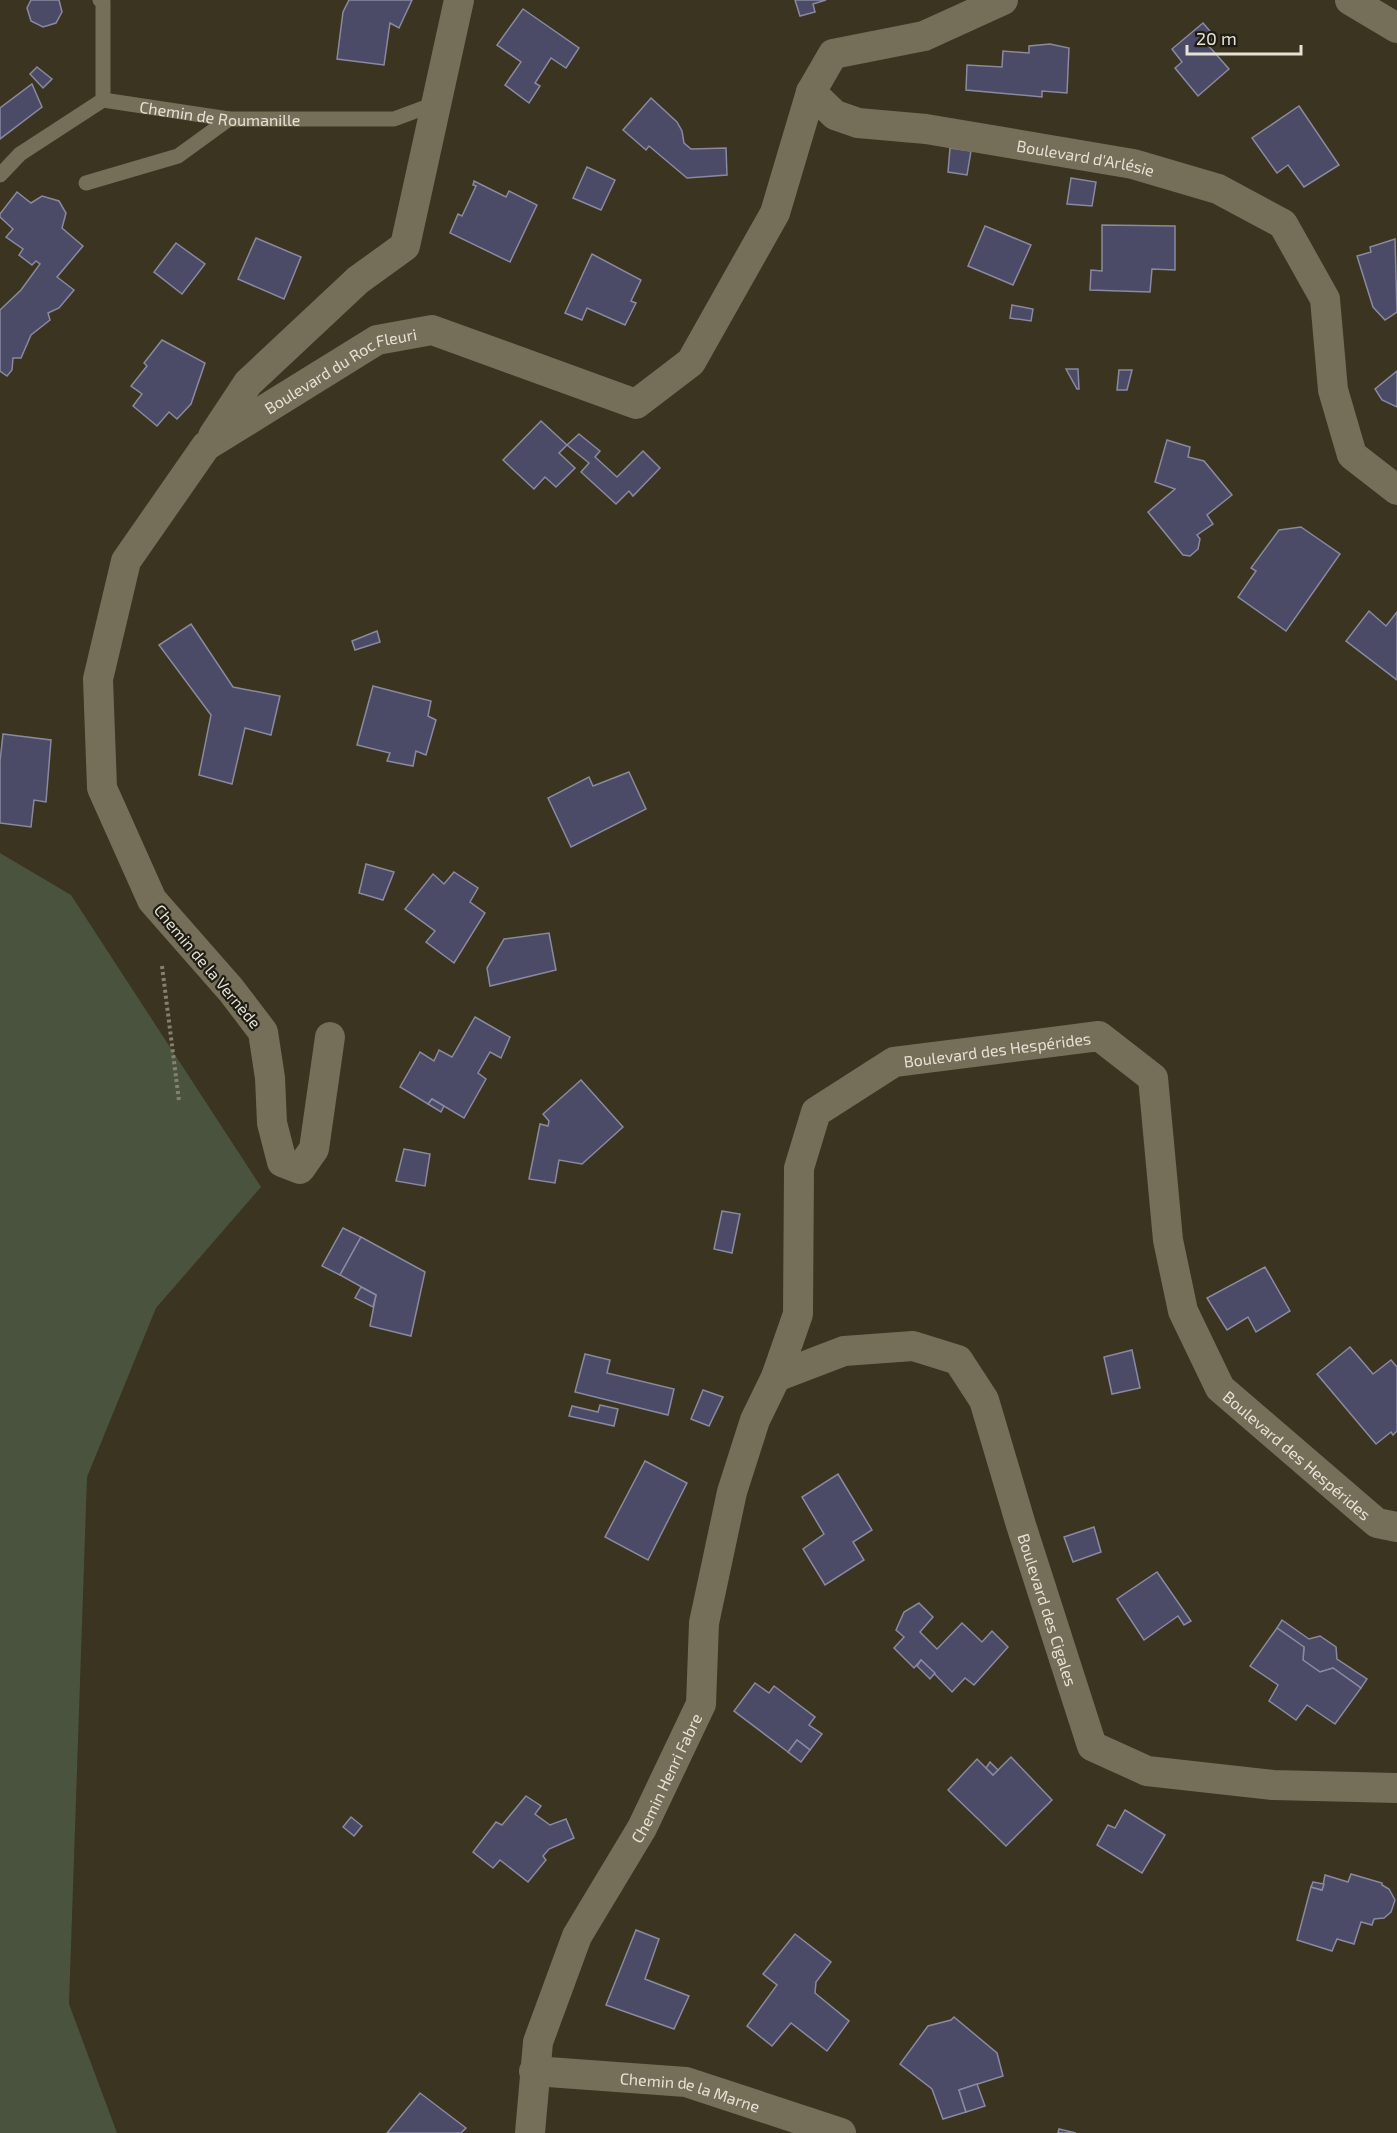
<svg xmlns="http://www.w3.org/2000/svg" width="1397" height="2133" font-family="'Exo 2',sans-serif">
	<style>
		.green { fill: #4a533e }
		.building { fill: #4b4b68; stroke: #89899f; stroke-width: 1.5 }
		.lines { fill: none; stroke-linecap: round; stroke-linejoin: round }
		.path { stroke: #858070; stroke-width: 4; stroke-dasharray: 3 3; stroke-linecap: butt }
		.service { stroke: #756e58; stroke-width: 15 }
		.minor { stroke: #756e58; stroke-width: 30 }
		.labels { text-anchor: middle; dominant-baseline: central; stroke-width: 4.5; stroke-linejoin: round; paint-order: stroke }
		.street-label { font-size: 16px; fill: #e5e1d5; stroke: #1e1c13 }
	</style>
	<rect width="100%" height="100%" fill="#3a3420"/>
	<!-- green -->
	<polygon class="green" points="0,853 71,895 261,1187 156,1308 87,1477 69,2004 117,2133 0,2133"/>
	<!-- building -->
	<g class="building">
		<polygon points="31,0 59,0 62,12 56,23 43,27 31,21 27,8"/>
		<polygon points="349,0 412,0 399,28 390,23 384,65 337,59 343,12"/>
		<polygon points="795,0 826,0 813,4 815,12 800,16"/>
		<polygon points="523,9 579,48 566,68 551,58 535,83 540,86 529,103 505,85 521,62 497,45"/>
		<polygon points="1203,23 1215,37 1207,44 1229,69 1198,96 1175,68 1182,62 1172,49"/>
		<polygon points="1050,44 1069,48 1067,93 1042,91 1042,97 966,90 967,65 1002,67 1003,51 1029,53 1029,46"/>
		<polygon points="37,67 52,79 43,88 30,74"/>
		<polygon points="32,84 42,107 0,139 0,108"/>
		<polygon points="651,98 677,122 682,131 684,143 691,149 726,148 727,175 687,178 649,146 646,150 623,130"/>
		<polygon points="1299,106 1339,165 1304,187 1288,165 1277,173 1252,138"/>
		<polygon points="950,148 971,151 967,175 948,172"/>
		<polygon points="587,167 615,180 601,210 573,198"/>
		<polygon points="1071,178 1096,182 1092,206 1067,204"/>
		<polygon points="474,181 506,197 509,191 537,205 510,262 450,233 458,214 462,216 476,186 473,185"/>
		<polygon points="17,192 31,203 42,196 59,201 66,213 62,228 83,246 57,277 74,290 59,308 48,313 50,320 31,335 21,358 13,358 12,370 7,376 0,371 0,310 21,290 40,264 36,261 32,265 19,255 23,249 6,237 13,229 0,217 0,214"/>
		<polygon points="1102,225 1175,226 1175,270 1152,269 1150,292 1090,290 1091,270 1102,271"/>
		<polygon points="985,226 1031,245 1013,285 968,266"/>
		<polygon points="256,238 301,257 284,299 238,279"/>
		<polygon points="1395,239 1397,312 1385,320 1373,307 1357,256 1371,252 1370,247"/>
		<polygon points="176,243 205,264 182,294 154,272"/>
		<polygon points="592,254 641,280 631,301 636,303 625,325 587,308 582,320 565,313"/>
		<polygon points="1012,305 1033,309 1031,321 1010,318"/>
		<polygon points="162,340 205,363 191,404 177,419 169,412 157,426 133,406 142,394 131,386 147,366 144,363"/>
		<polygon points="1066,369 1078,369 1079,389 1077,389"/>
		<polygon points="1119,370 1132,370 1127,390 1117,390"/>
		<polygon points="1397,371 1397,407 1382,400 1375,389"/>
		<polygon points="541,421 567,445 559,453 575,468 556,487 545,477 534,489 503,460"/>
		<polygon points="579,434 600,451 595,457 617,477 643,451 660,468 633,496 629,491 616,504 581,472 589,463 567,445"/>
		<polygon points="1167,440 1190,447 1188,457 1204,461 1232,495 1207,515 1213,524 1197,535 1200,539 1198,549 1190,556 1183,555 1148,512 1175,489 1155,482"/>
		<polygon points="1301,527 1340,554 1286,631 1238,597 1256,571 1251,568 1279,530"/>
		<polygon points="1369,611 1386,626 1397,612 1397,680 1346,641"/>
		<polygon points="191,624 233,687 280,696 271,735 245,728 232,784 199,775 211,715 159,645"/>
		<polygon points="377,631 380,642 355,650 352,641"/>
		<polygon points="373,686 431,701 428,716 436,720 426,755 416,751 413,766 387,761 390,753 357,745"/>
		<polygon points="3,734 51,740 46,802 34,800 31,827 0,823 0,761"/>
		<polygon points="629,772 646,809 571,847 548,798 589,777 593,786"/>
		<polygon points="366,864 394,872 383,900 359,893"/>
		<polygon points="454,872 478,888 470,902 485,913 454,963 426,942 435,931 405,909 433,874 444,884"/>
		<polygon points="549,933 556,970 490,986 487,968 504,939"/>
		<polygon points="475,1017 510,1037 501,1058 490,1052 478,1073 486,1079 464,1118 432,1099 428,1104 400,1087 420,1052 434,1061 439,1050 452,1057"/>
		<polygon points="581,1080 623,1127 582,1164 559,1160 555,1183 529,1179 540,1124 548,1126 549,1121 543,1114"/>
		<polygon points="432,1099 444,1106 441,1112 428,1104"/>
		<polygon points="404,1149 430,1154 425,1186 396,1181"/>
		<polygon points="722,1211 740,1214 732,1253 714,1249"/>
		<polygon points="343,1228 361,1237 340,1275 322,1266"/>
		<polygon points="361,1237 425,1272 411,1336 370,1326 376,1295 340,1275"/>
		<polygon points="1265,1267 1290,1311 1256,1332 1248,1317 1227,1330 1207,1298"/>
		<polygon points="361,1287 376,1295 373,1307 355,1298"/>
		<polygon points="1350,1347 1373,1374 1391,1360 1397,1367 1397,1431 1393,1435 1391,1432 1376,1444 1317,1374"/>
		<polygon points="1132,1350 1140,1388 1112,1394 1104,1357"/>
		<polygon points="585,1354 610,1360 607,1373 674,1389 668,1415 575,1392"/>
		<polygon points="703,1390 723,1397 709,1426 691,1419"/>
		<polygon points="600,1405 618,1409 614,1426 569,1416 572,1406 598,1412"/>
		<polygon points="645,1461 687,1483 648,1560 605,1537"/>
		<polygon points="838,1474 872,1530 853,1542 864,1560 825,1585 803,1549 824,1534 802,1497"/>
		<polygon points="1094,1527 1101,1552 1073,1562 1064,1537"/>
		<polygon points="1157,1572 1191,1621 1184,1625 1178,1616 1144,1640 1117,1599"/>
		<polygon points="919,1603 933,1617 920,1632 937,1649 962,1623 982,1642 992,1631 1008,1647 974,1685 965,1678 952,1692 921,1660 914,1668 894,1648 904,1637 896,1630 904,1612"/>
		<polygon points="1282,1620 1309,1639 1320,1636 1336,1647 1337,1659 1367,1679 1361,1688 1333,1668 1320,1672 1303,1660 1304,1647 1277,1628"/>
		<polygon points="1277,1628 1304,1647 1303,1660 1320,1672 1333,1668 1361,1688 1335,1724 1307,1705 1296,1720 1269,1701 1278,1685 1250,1666"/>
		<polygon points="921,1660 935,1673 930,1679 917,1666"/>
		<polygon points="755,1683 769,1693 774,1686 815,1717 809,1725 822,1734 810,1750 797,1740 788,1752 734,1711"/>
		<polygon points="797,1740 810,1750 801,1762 788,1752"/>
		<polygon points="1011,1757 1052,1800 1006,1846 948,1790 977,1759 993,1775"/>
		<polygon points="990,1762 998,1770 993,1775 986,1768"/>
		<polygon points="526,1796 541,1806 535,1814 550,1825 566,1819 574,1838 549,1849 543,1856 546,1860 528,1882 500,1860 493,1868 473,1852 496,1822 502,1825"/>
		<polygon points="1125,1810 1165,1835 1142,1873 1097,1845 1108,1825 1115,1828"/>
		<polygon points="351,1817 362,1826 354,1836 343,1827"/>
		<polygon points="1351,1874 1382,1883 1382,1885 1389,1889 1395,1900 1391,1912 1384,1918 1374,1919 1372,1925 1361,1922 1354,1944 1337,1939 1332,1951 1297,1940 1311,1887 1322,1890 1325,1875 1348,1882"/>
		<polygon points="1313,1882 1324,1884 1322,1890 1311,1887"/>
		<polygon points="636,1930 659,1939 645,1979 689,1996 674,2029 606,2005"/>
		<polygon points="795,1934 831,1962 816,1982 815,1993 849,2021 827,2051 791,2023 772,2046 747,2026 777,1985 763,1974"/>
		<polygon points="954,2017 997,2053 1003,2076 959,2090 966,2112 943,2119 932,2089 900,2064 928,2026 951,2020"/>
		<polygon points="977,2084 985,2106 966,2112 959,2090"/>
		<polygon points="420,2093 466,2128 461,2133 387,2133"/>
		<polygon points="1059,2129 1076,2133 1058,2133"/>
	</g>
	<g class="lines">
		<!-- path -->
		<polyline class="path" points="162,966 179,1101"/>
		<!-- service -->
		<g class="service">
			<polyline points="100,0 103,2 103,100"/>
			<path id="s1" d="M103,100l126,19h165l43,-16"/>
			<polyline points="0,175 20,154 103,100"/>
			<polyline points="86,183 178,156 229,119"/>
		</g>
		<!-- minor -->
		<g class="minor">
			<polyline points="1350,0 1397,28"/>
			<path id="s2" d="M811,92l24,23 23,8 68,6 207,35 85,25 65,35 42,75 8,91 19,65 45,35"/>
			<polyline points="213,436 248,383 358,280 405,246 459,0"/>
			<path id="s3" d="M330,1037l-16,112 -14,20 -18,-7 -10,-39 -2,-45 -7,-46 -32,-42 -79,-90 -50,-112 -4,-109 28,-118 80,-115 171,-106 55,-10 204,74 55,-42 84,-149 36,-121 22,-38 91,-18 79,-36"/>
			<path id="s4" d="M776,1377l68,-26 69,-5 45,14 26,40 37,125 71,221 55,25 126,14 124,3"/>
			<path id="s5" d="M534,2071l152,11 155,51"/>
			<path id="s6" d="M530,2133l8,-91 39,-106 65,-108 59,-124 3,-81 28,-131 23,-72 21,-43 22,-63 1,-146 17,-56 78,-50 205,-26 54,42 15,162 15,71 37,77 157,135 20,4"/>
		</g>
	</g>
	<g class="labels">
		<!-- street labels -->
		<g class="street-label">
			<text stroke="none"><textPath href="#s1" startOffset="118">Chemin de Roumanille</textPath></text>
			<text stroke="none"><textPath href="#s2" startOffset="288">Boulevard d'Arlésie</textPath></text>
			<text stroke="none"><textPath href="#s3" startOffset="1110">Boulevard du Roc Fleuri</textPath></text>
			<text transform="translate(208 966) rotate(50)">Chemin de la Vernède</text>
			<text stroke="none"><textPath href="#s6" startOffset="1274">Boulevard des Hespérides</textPath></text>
			<text stroke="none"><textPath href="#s6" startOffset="1868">Boulevard des Hespérides</textPath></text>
			<text stroke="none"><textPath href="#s4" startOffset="456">Boulevard des Cigales</textPath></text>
			<text stroke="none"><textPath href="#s6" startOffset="386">Chemin Henri Fabre</textPath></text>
			<text stroke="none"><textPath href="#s5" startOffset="158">Chemin de la Marne</textPath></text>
		</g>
	</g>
	<!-- scale -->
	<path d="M1187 45v9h114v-9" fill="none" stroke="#e5e1d5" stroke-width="3"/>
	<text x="1196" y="45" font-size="18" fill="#e5e1d5" stroke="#1e1c13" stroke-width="4.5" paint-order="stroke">20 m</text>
</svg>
